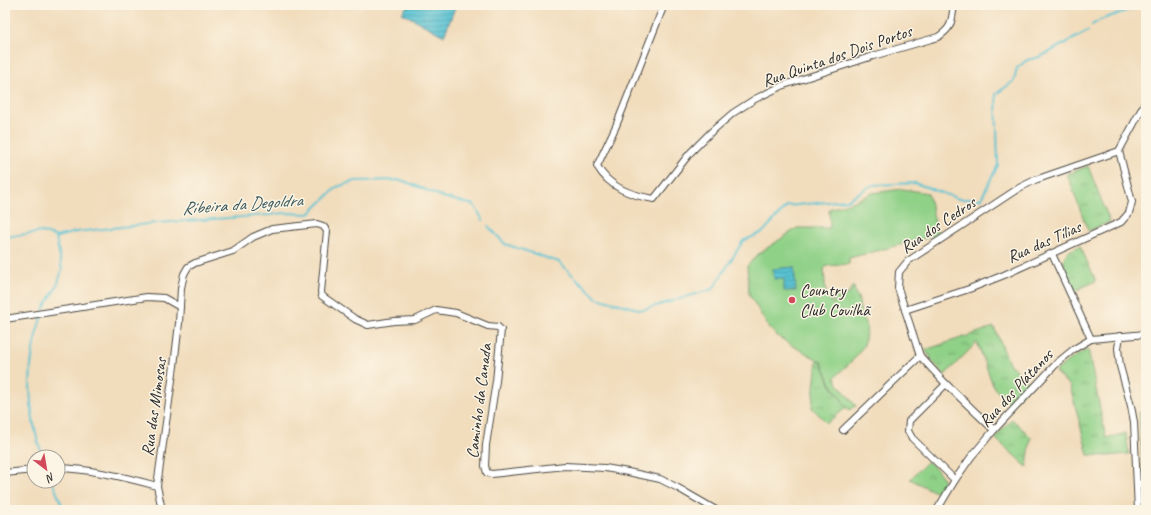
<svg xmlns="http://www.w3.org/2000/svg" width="1151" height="515" font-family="Caveat,sans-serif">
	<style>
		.grass { fill: url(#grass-tufts); stroke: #5e7e5a }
		.pitch { fill: #90d188; stroke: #5e7e5a }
		.water { fill: url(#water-rules); stroke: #42767f }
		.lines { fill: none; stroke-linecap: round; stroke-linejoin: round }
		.stream { stroke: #58c2d3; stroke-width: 2 }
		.street-casing { stroke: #494641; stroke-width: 8 }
		.street { stroke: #fff; stroke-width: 6 }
		.poi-dot { fill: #d1495b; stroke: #fcf5e5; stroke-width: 1.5 }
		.labels { text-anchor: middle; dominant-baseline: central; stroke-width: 3; stroke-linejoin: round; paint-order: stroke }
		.street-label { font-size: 17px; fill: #2b2b2b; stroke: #fcf5e5 }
		.poi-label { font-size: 17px; fill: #2b2b2b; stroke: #fcf5e5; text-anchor: start }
		.water-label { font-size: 18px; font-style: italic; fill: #38585d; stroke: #fcf5e5 }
	</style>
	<defs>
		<pattern id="grass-tufts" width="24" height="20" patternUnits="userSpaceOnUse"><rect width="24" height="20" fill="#90d188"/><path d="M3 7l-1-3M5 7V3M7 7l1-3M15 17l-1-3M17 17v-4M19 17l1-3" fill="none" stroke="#76aa6f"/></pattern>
		<pattern id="water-rules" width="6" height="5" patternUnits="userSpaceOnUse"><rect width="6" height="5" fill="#58c2d3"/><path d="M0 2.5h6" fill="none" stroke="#499eab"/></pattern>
	</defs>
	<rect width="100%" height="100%" fill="#fcf5e5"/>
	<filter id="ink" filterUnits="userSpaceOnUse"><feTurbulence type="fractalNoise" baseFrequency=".025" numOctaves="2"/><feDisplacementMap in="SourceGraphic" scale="8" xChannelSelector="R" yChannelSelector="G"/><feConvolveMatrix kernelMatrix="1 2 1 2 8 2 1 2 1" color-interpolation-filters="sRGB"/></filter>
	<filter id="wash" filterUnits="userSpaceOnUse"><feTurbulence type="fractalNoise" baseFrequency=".012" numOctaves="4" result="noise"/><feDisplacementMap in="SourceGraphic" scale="16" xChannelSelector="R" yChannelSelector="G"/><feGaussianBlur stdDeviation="0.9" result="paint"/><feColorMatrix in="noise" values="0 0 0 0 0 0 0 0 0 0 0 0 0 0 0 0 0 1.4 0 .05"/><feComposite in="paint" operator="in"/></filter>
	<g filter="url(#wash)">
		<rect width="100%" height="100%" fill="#f1dcbb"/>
		<!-- grass -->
		<g class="grass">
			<polygon points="1088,166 1110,222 1088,231 1067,174"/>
			<path d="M1080,246l16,35 -21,10c-4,-9 -16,-27 -9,-37 3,-4 10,-6 14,-8z"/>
			<polygon points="994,327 1009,363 1030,385 1011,405 994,388 977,342 945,375 936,366 925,350"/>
			<polygon points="1088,349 1106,438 1126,433 1129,454 1107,456 1088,455 1070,386 1055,372 1066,362"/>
			<polygon points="817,360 822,362 830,384 847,407 827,423 812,408"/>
			<polygon points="1139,412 1146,417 1146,472 1143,472"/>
			<polygon points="1012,419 1031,437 1027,467 995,438"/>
			<path d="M928,461c10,11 22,17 11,33l-29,-15z"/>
		</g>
		<!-- pitch -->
		<polygon class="pitch" points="902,189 928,193 938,235 849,258 849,264 827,266 824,269 826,296 831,296 831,303 834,303 833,298 842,298 842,294 850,294 850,289 853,289 852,287 854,287 856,296 858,296 861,315 867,327 864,345 855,358 835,377 838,384 856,406 849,410 831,384 822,362 791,345 776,335 769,328 749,294 747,266 758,254 797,228 830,228 829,209 855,201 872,193"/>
		<!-- water -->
		<g class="water">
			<polygon points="408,5 456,5 444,36 402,13"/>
			<polygon points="794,267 796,291 784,291 784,279 774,279 773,269"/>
		</g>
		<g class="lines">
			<!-- stream -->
			<g class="stream">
				<polyline points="1092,25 1100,20 1143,5"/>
				<polyline points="488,226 505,244 559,262 597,298 642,310 713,289 743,241 763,232 787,206 847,200 872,185 915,183 959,199 981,199 998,165 996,94 1014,81 1017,68 1027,60 1040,57 1088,31"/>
				<polyline points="5,237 42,232 56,237 76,232 157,223 269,215 285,213 309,214 337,187 355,181 401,180 446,198 474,205 483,220"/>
				<polyline points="43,310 57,286 62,270 56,237"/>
				<path d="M42,315c-16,45 -16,97 1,142"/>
				<polyline points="52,481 64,510"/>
			</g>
		</g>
	</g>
	<g filter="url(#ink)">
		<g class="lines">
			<!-- street casing -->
			<g class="street-casing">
				<g id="street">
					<path d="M664,5l-48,121 -19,40c13,22 33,29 57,33l36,-46 21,-21 22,-19 22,-14 29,-14 89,-29 65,-19c15,-10 13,-15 16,-32"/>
					<polyline points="1052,254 1091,339"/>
					<polyline points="905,310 969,289 1004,275 1121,222 1129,213 1132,202 1119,151"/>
					<polyline points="5,319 147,297 164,298 180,307"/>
					<polyline points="1120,336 1118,348 1120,366 1131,406 1134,422 1138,510"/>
					<polyline points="946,384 909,421 908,431 912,438 955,480"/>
					<polyline points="843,430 920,356"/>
					<polyline points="994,430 946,384 920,356 898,288 899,272 908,261 1019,188 1035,180 1119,151 1146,101"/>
					<path d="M58,468c34,1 67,9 99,18"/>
					<polyline points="5,473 34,470"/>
					<polyline points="1137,484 1146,483"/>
					<polyline points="162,510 157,486 174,366 179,323 181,288 184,274 188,267 195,263 233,251 253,237 272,229 317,224 323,226 327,231 321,292 322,296 355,319 368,325 394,321 415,320 436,310 456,313 488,326 498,327 501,330 496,381 486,445 485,466 487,473 492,474 565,466 605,468 628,472 660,479 678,488 716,510"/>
					<polyline points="937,510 955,480 971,457 994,430 1058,362 1074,349 1091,339 1146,334"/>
				</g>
			</g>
			<!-- street -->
			<use href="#street" class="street"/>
		</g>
	</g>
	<!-- markers -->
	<circle class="poi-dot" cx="792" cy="300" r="4"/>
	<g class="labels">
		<!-- street labels -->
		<g class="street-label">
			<text transform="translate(837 56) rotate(-19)">Rua Quinta dos Dois Portos</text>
			<text transform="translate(938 225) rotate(-34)">Rua dos Cedros</text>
			<text transform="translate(1044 242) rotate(-24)">Rua das Tílias</text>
			<text transform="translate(1016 388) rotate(-47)">Rua dos Plátanos</text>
			<text transform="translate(479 401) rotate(-83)">Caminho da Canada</text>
			<text transform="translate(154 407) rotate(-82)">Rua das Mimosas</text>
		</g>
		<!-- poi labels -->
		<g class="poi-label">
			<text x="800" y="290">Country<tspan x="800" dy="20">Club Covilhã</tspan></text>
		</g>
		<!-- water labels -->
		<g class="water-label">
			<text transform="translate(242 204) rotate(-4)">Ribeira da Degoldra</text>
		</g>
	</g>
	<!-- margin -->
	<rect width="1151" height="515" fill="none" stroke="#fcf5e5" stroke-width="20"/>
	<!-- north arrow -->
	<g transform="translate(46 469) rotate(149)"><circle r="19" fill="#fcf5e5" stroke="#a8a49b"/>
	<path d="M0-3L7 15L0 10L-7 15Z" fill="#d1495b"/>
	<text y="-6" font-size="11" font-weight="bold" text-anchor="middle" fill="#2b2b2b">N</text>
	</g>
</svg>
